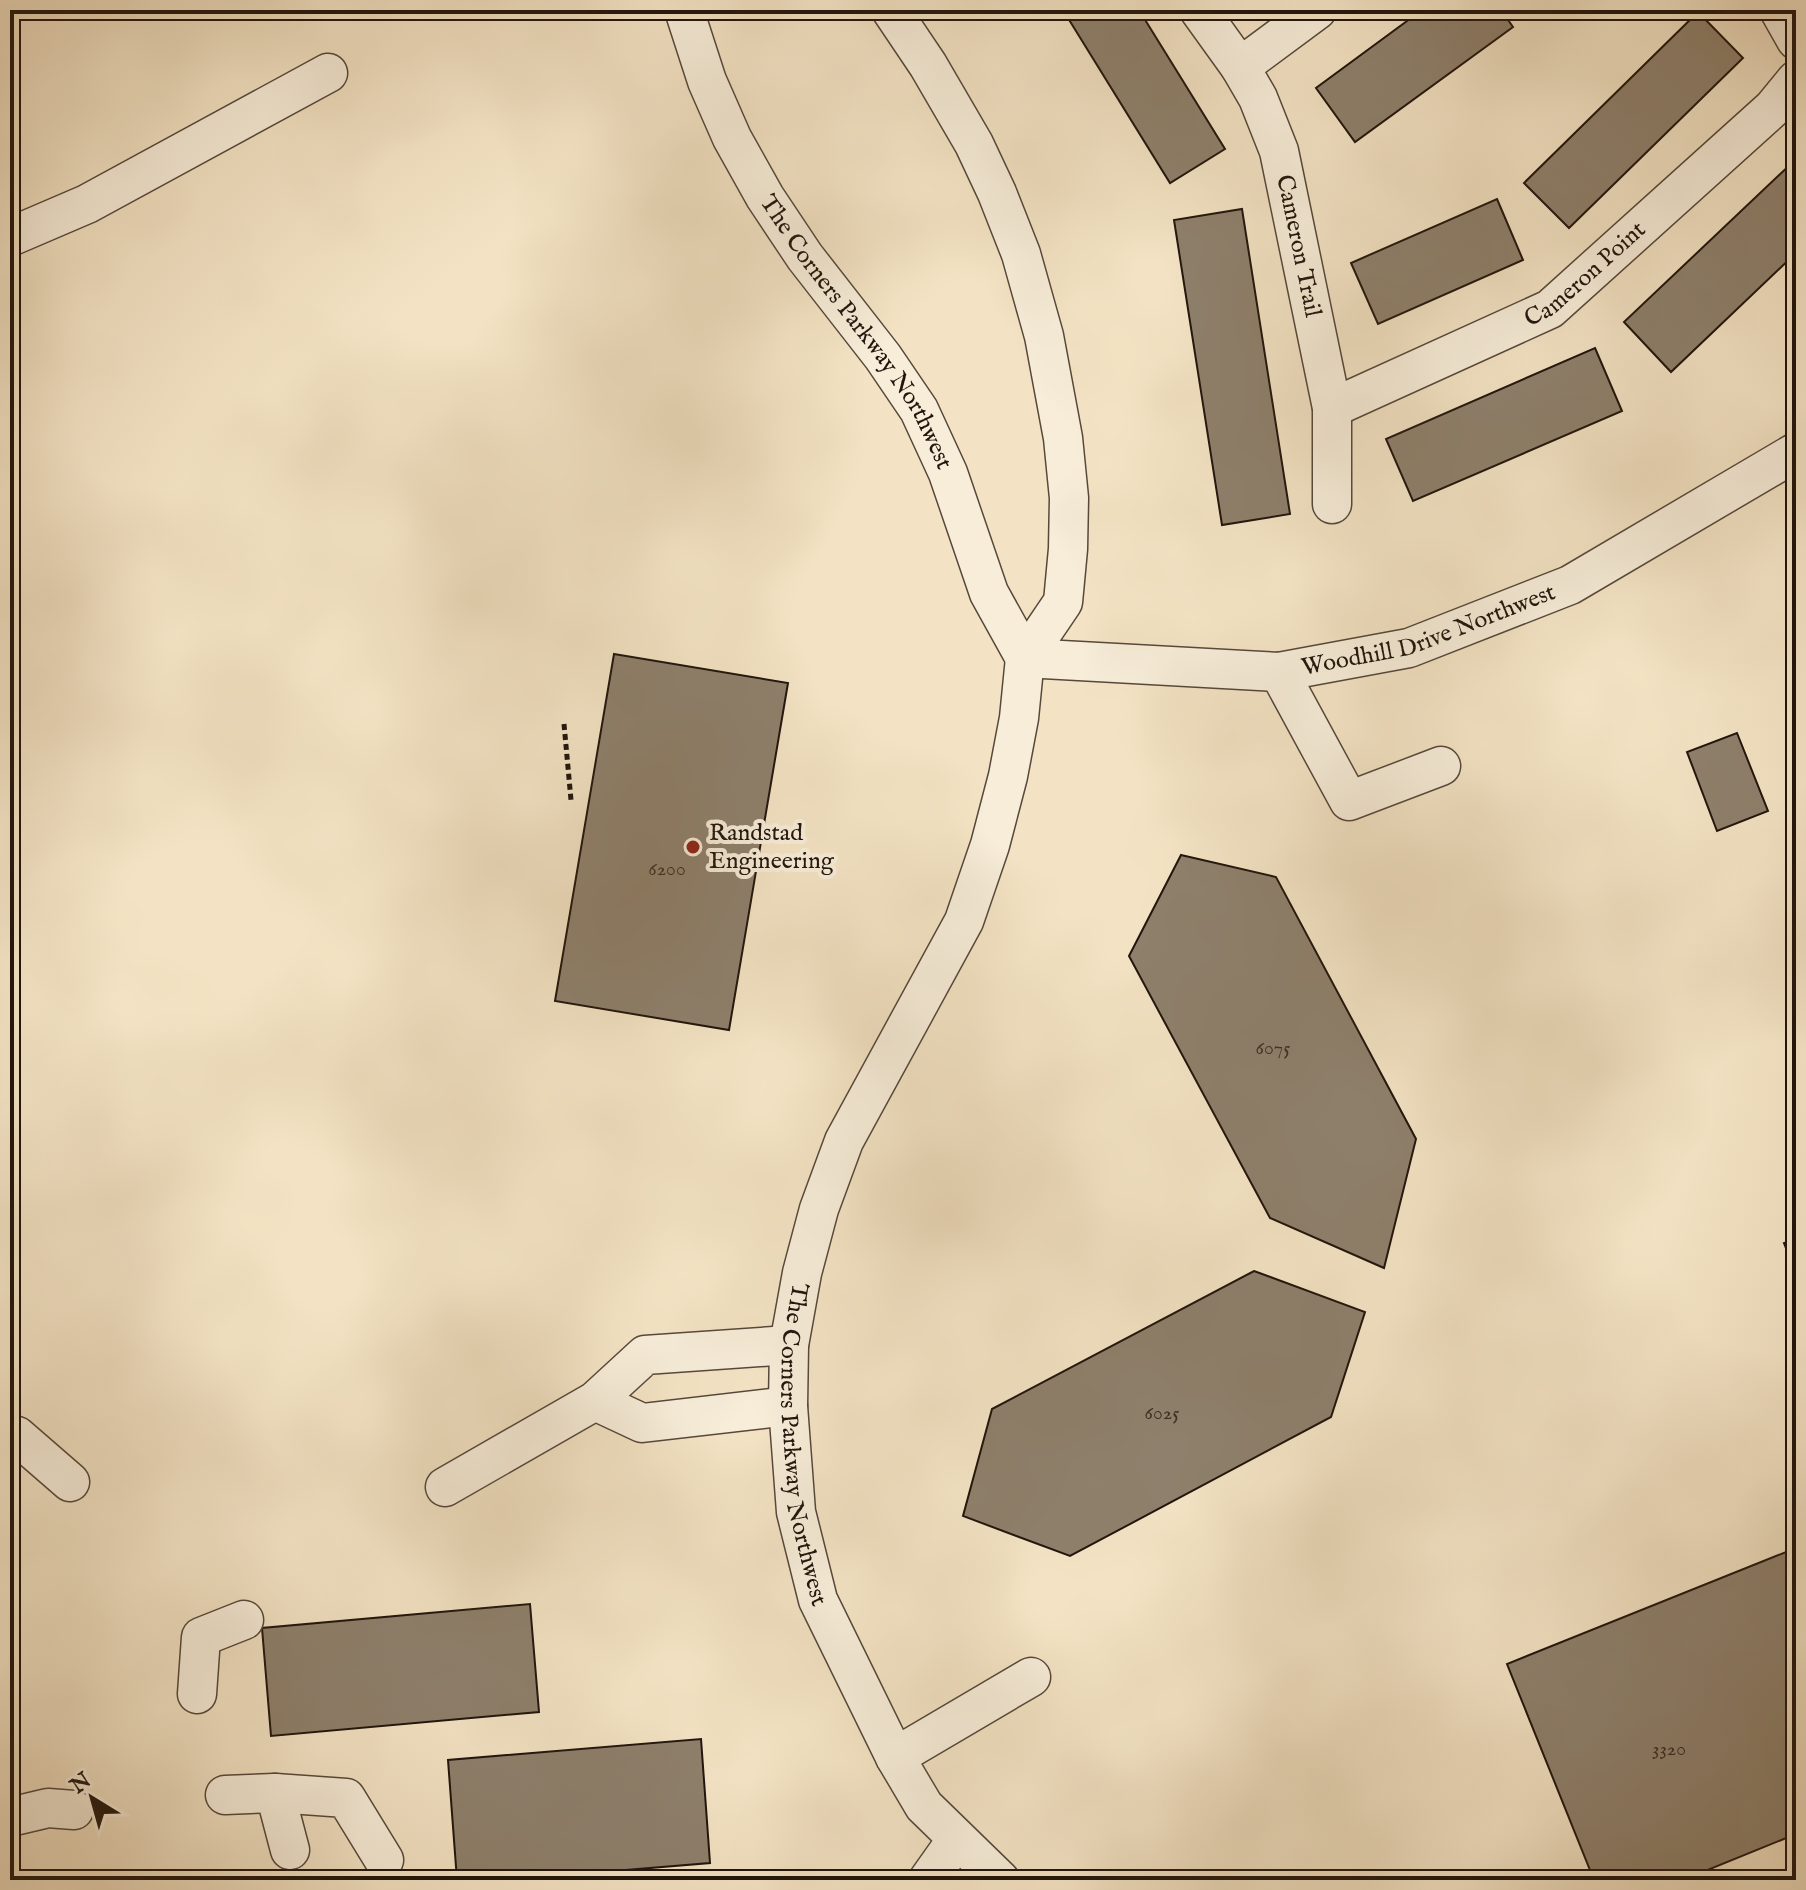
<svg xmlns="http://www.w3.org/2000/svg" width="1806" height="1890" font-family="'IM FELL English',serif">
	<style>
		.building { fill: #8e806c; stroke: #21150d; stroke-width: 2 }
		.lines { fill: none; stroke-linecap: round; stroke-linejoin: round }
		.minor-casing { stroke: #56483b; stroke-width: 41 }
		.path { stroke: #21150d; stroke-width: 5; stroke-dasharray: 6 4; stroke-linecap: butt }
		.minor { stroke: #f7edd9; stroke-width: 38 }
		.poi-dot { fill: #8f2418; stroke: #f7edd9; stroke-width: 3 }
		.labels { text-anchor: middle; dominant-baseline: central; stroke-width: 8; stroke-linejoin: round; paint-order: stroke }
		.number-label { font-size: 20px; fill: #3c3025 }
		.street-label { font-size: 24px; fill: #21150d; stroke: #f7edd9 }
		.poi-label { font-size: 24px; fill: #21150d; stroke: #f7edd9; text-anchor: start }
	</style>
	<rect width="100%" height="100%" fill="#f3e3c4"/>
	<filter id="stains"><feTurbulence type="fractalNoise" baseFrequency=".0025" numOctaves="4"/><feColorMatrix values="0 0 0 0 .2 0 0 0 0 .09 0 0 0 0 .02 0 0 0 .5 -.17"/></filter>
	<radialGradient id="worn" r=".72"><stop offset=".6" stop-color="#630" stop-opacity="0"/><stop offset="1" stop-color="#630" stop-opacity=".3"/></radialGradient>
	<!-- building -->
	<g class="building">
		<polygon points="1063,10 1139,10 1225,149 1170,183"/>
		<polygon points="1422,10 1501,10 1513,27 1355,142 1316,88"/>
		<polygon points="1698,12 1743,58 1569,228 1524,183"/>
		<polygon points="1796,159 1796,253 1671,372 1624,322"/>
		<polygon points="1497,199 1523,260 1378,324 1351,263"/>
		<polygon points="1242,209 1290,514 1222,525 1174,220"/>
		<polygon points="1595,348 1622,411 1413,501 1386,439"/>
		<polygon points="614,654 788,683 729,1030 555,1001"/>
		<polygon points="1737,733 1768,811 1717,831 1687,752"/>
		<polygon points="1181,855 1276,877 1416,1139 1384,1268 1270,1218 1129,956"/>
		<polygon points="1796,1239 1796,1273 1784,1243"/>
		<polygon points="1254,1271 1365,1312 1331,1417 1070,1556 963,1516 992,1409"/>
		<polygon points="1796,1548 1796,1834 1683,1880 1594,1880 1507,1664"/>
		<polygon points="530,1604 539,1712 271,1736 262,1628"/>
		<polygon points="701,1739 710,1863 505,1880 457,1880 448,1760"/>
		<polygon points="232,1875 232,1880 180,1880"/>
	</g>
	<g class="lines">
		<!-- minor casing -->
		<g class="minor-casing">
			<g id="minor">
				<path id="s1" d="M684,10l23,71 25,57 33,59 40,60 78,100 36,53 29,63 41,120 36,65"/>
				<path id="s2" d="M891,10l37,55 46,79 23,49 24,61 23,82 19,102 6,60 -1,51 -5,53 -38,56 -6,60 -11,58 -18,69 -26,76 -120,220 -25,68 -17,64 -13,72 -1,61 8,106 22,88 77,157 29,49 76,74"/>
				<path id="s3" d="M1199,10l41,57 18,31 21,53 53,257v96"/>
				<polyline points="1779,10 1796,40"/>
				<polyline points="1240,67 1317,10"/>
				<polyline points="10,237 87,204 328,73"/>
				<path id="s4" d="M1332,408l218,-99 223,-201 23,-28"/>
				<path id="s5" d="M1025,658l254,14 130,-24 161,-63 226,-133"/>
				<polyline points="1279,672 1349,801 1441,766"/>
				<polyline points="595,1401 642,1423 788,1406"/>
				<polyline points="10,1434 17,1436 70,1482"/>
				<polyline points="445,1487 595,1401 645,1355 789,1345"/>
				<polyline points="197,1694 201,1637 244,1620"/>
				<polyline points="895,1757 1031,1677"/>
				<polyline points="275,1793 290,1850"/>
				<polyline points="225,1795 275,1793 346,1798 384,1860"/>
				<polyline points="10,1817 48,1808 74,1810"/>
				<polyline points="928,1880 957,1839"/>
			</g>
		</g>
		<!-- path -->
		<polyline class="path" points="564,724 571,800"/>
		<!-- minor -->
		<use href="#minor" class="minor"/>
	</g>
	<!-- markers -->
	<circle class="poi-dot" cx="693" cy="847" r="8"/>
	<g class="labels">
		<!-- number labels -->
		<g class="number-label">
			<text x="667" y="869">6200</text>
			<text x="1273" y="1048">6075</text>
			<text x="1162" y="1413">6025</text>
			<text x="1669" y="1749">3320</text>
		</g>
		<!-- street labels -->
		<g class="street-label">
			<text stroke="none"><textPath href="#s3" startOffset="260">Cameron Trail</textPath></text>
			<text stroke="none"><textPath href="#s4" startOffset="288">Cameron Point</textPath></text>
			<text stroke="none"><textPath href="#s1" startOffset="368">The Corners Parkway Northwest</textPath></text>
			<text stroke="none"><textPath href="#s5" startOffset="410">Woodhill Drive Northwest</textPath></text>
			<text stroke="none"><textPath href="#s2" startOffset="1532">The Corners Parkway Northwest</textPath></text>
		</g>
		<!-- poi labels -->
		<g class="poi-label">
			<text x="709" y="833">Randstad<tspan x="709" dy="28">Engineering</tspan></text>
		</g>
	</g>
	<!-- margin -->
	<rect width="1806" height="1890" fill="none" stroke="#f3e3c4" stroke-width="40"/>
	<rect x="12" y="12" width="1782" height="1866" fill="none" stroke="#21150d" stroke-width="4"/>
	<rect x="20" y="20" width="1766" height="1850" fill="none" stroke="#21150d" stroke-width="2"/>
	<!-- north arrow -->
	<g transform="translate(92 1798) rotate(323)" stroke="#f7edd9" stroke-width="6" paint-order="stroke">
	<path d="M0-6L14 30L0 20L-14 30Z" fill="#21150d"/>
	<text y="-12" font-size="22" font-weight="bold" text-anchor="middle" fill="#21150d">N</text>
	</g>
	<rect width="100%" height="100%" filter="url(#stains)"/>
	<rect width="100%" height="100%" fill="url(#worn)"/>
</svg>
